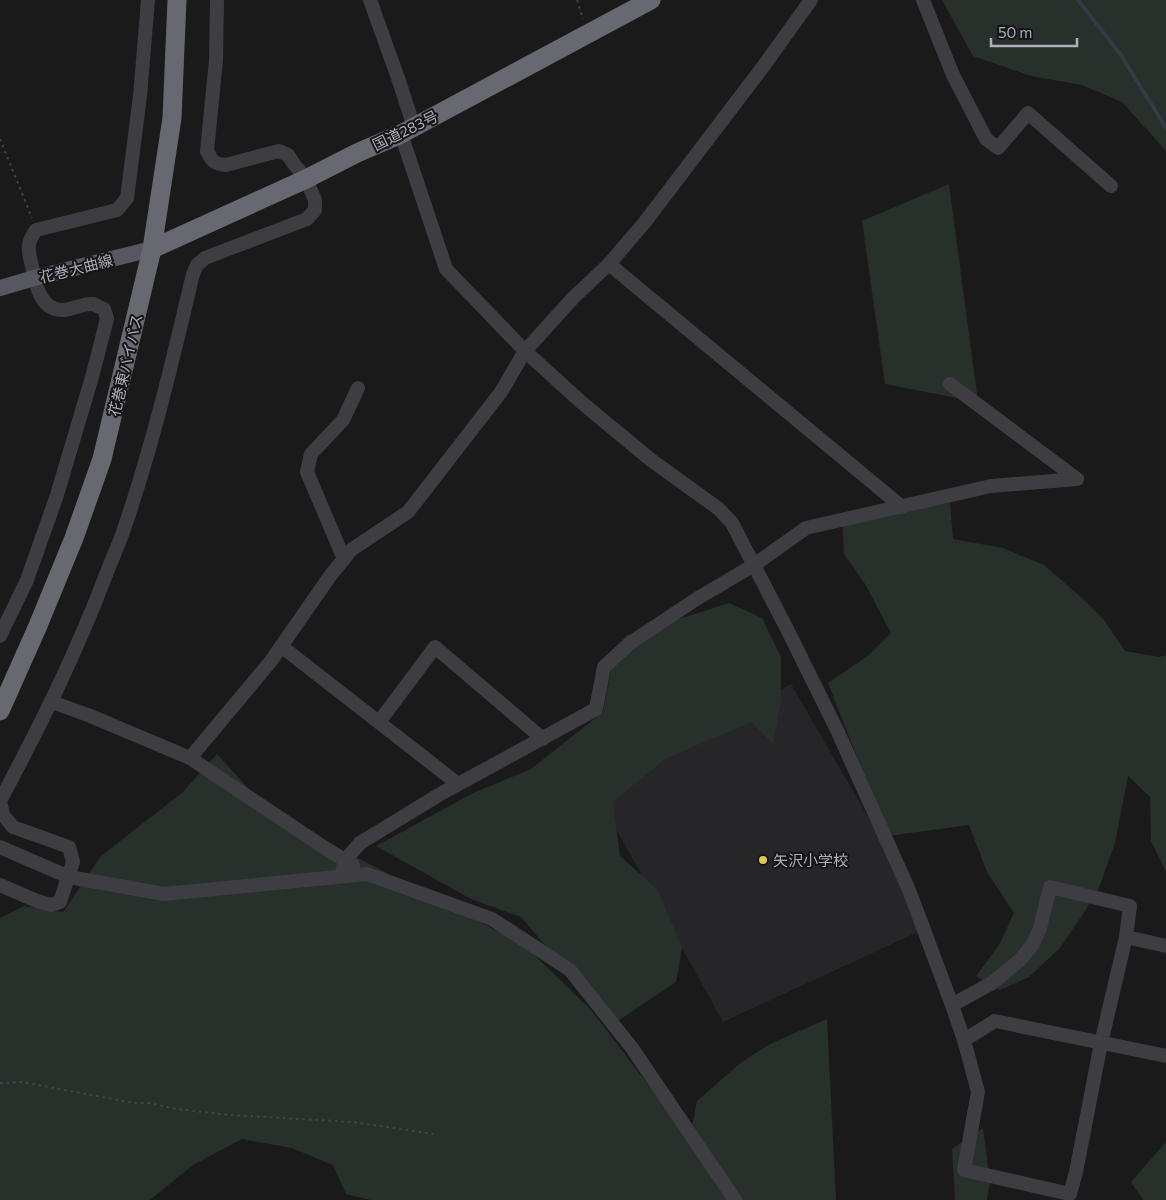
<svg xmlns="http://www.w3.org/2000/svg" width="1166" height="1200" font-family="Commissioner,'Noto Sans JP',sans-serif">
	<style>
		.built { fill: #262628 }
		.green { fill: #28302b }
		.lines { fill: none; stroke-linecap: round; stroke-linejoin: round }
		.stream { stroke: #353a43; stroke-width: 4 }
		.path { stroke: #434449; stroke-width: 2; stroke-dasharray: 2.5 4; stroke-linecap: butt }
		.minor { stroke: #3d3d42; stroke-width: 14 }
		.major { stroke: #57585f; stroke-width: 16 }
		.highway { stroke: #686871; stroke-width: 19 }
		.poi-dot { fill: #dfc84f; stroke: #151517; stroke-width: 2 }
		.labels { text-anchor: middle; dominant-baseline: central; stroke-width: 4; stroke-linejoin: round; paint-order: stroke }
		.street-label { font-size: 15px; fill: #aeafba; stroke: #151517 }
		.poi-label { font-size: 15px; fill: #aeafba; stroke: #151517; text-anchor: start }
	</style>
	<rect width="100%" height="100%" fill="#1a1a1b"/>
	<!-- built -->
	<polygon class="built" points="791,684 931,926 723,1022 597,794"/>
	<!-- green -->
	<g class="green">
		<polygon points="942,0 1166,0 1166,151 1122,102 1082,85 1031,76 973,56"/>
		<polygon points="949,184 978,402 885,384 862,221"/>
		<polygon points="950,503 953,539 1003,548 1044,565 1082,598 1104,620 1125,651 1159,657 1166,655 1166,872 1151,841 1150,797 1128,776 1115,843 1097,893 1060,948 1029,977 1000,990 976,976 999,945 1014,913 987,872 969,825 888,836 828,683 869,655 891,633 865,584 844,554 842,518"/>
		<polygon points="729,603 762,618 781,657 781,701 773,744 751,722 665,759 613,802 620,856 658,890 682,948 676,982 615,1023 557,959 521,917 471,899 376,846 473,793 531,769 603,712 613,660 626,636"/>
		<polygon points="217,754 275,818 364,861 524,945 591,1010 662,1103 689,1142 697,1101 739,1064 770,1044 827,1019 836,1200 371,1200 346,1194 333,1165 292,1148 242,1139 193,1165 150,1200 0,1200 0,918 24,906 63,912 101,856 183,792"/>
		<polygon points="983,1128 990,1182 987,1200 955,1200 952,1149"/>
		<polygon points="1166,1142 1166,1200 1143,1200 1131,1182"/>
	</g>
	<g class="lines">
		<!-- stream -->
		<polyline class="stream" points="1078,0 1121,55 1166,128"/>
		<!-- path -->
		<g class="path">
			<polyline points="577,0 583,19"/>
			<polyline points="0,139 32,218"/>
			<polyline points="0,1083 22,1082 134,1103 150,1103 176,1109 230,1115 353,1122 433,1134"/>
		</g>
		<!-- minor -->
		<g class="minor">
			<polyline points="370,0 398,78 414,127"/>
			<polyline points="923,0 953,75 986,139 998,148 1028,113 1111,186"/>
			<polyline points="401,134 446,269 525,351 581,402 651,460 719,509 732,523 787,629 837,730 909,890 952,1005 964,1040 978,1092 964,1170 1070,1194 1076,1172 1101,1043 1126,937 1130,906 1050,887 1040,928 1033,944 1020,960 992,983 952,1005"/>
			<polyline points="609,264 902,507"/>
			<polyline points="950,384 1077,479"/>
			<polyline points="344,559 307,472 311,454 343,420 358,388"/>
			<path d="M0,636l27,-56 30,-85 35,-118 15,-58 -3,-10c-3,-1 -8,-4 -11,-5 -10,-1 -21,6 -31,6 -22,0 -27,-27 -30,-44 -4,-16 -6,-22 4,-36l81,-20 10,-12 13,-102 8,-96"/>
			<polyline points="281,646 458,784"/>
			<polyline points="52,702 88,715 190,758 325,848 353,865"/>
			<polyline points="379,722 435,647 543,739"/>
			<polyline points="190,758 271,661 330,576 351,550 408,512 501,392 525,351 573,298 609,264 645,222 765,64 811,0"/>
			<path d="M0,801c40,-75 77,-149 107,-229 6,-15 13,-30 18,-46 28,-82 48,-167 68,-252l4,-9 8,-7 102,-39 8,-9v-10l-9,-21 -12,-15 -6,-9 -9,-4 -53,14c-12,-1 -14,-4 -19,-14l9,-91 1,-60"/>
			<polyline points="0,801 3,815 13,827 69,847 73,862 60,902 51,905 37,901 0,885"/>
			<polyline points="0,847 69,877 164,894 367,874 492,919 570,970 632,1048 735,1200"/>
			<polyline points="341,876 345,860 360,843 442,793 596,709 604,667 630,643 698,598 754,565 806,528 991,486 1077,479"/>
			<polyline points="1126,937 1166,946"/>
			<polyline points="964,1040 995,1021 1166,1056"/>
		</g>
		<!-- major -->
		<polyline class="major" points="0,288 34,278 152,249"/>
		<!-- highway -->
		<g class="highway">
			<polyline points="152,249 306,179 357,153 401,134 651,0"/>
			<polyline points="0,711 37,628 74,538 102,459 152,249 172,118 177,0"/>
		</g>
	</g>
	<!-- markers -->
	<circle class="poi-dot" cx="763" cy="860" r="5"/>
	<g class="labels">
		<!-- street labels -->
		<g class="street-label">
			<text transform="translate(405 130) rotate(-26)">国道283号</text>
			<text transform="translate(76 268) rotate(-14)">花巻大曲線</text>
			<text transform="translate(125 365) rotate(-77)">花巻東バイパス</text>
		</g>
		<!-- poi labels -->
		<g class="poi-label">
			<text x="773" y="860">矢沢小学校</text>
		</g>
	</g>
	<!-- scale -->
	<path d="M991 38v8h86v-8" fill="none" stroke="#aeafba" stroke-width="2.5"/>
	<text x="998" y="38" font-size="15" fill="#aeafba" stroke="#151517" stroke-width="4" paint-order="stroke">50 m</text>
</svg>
